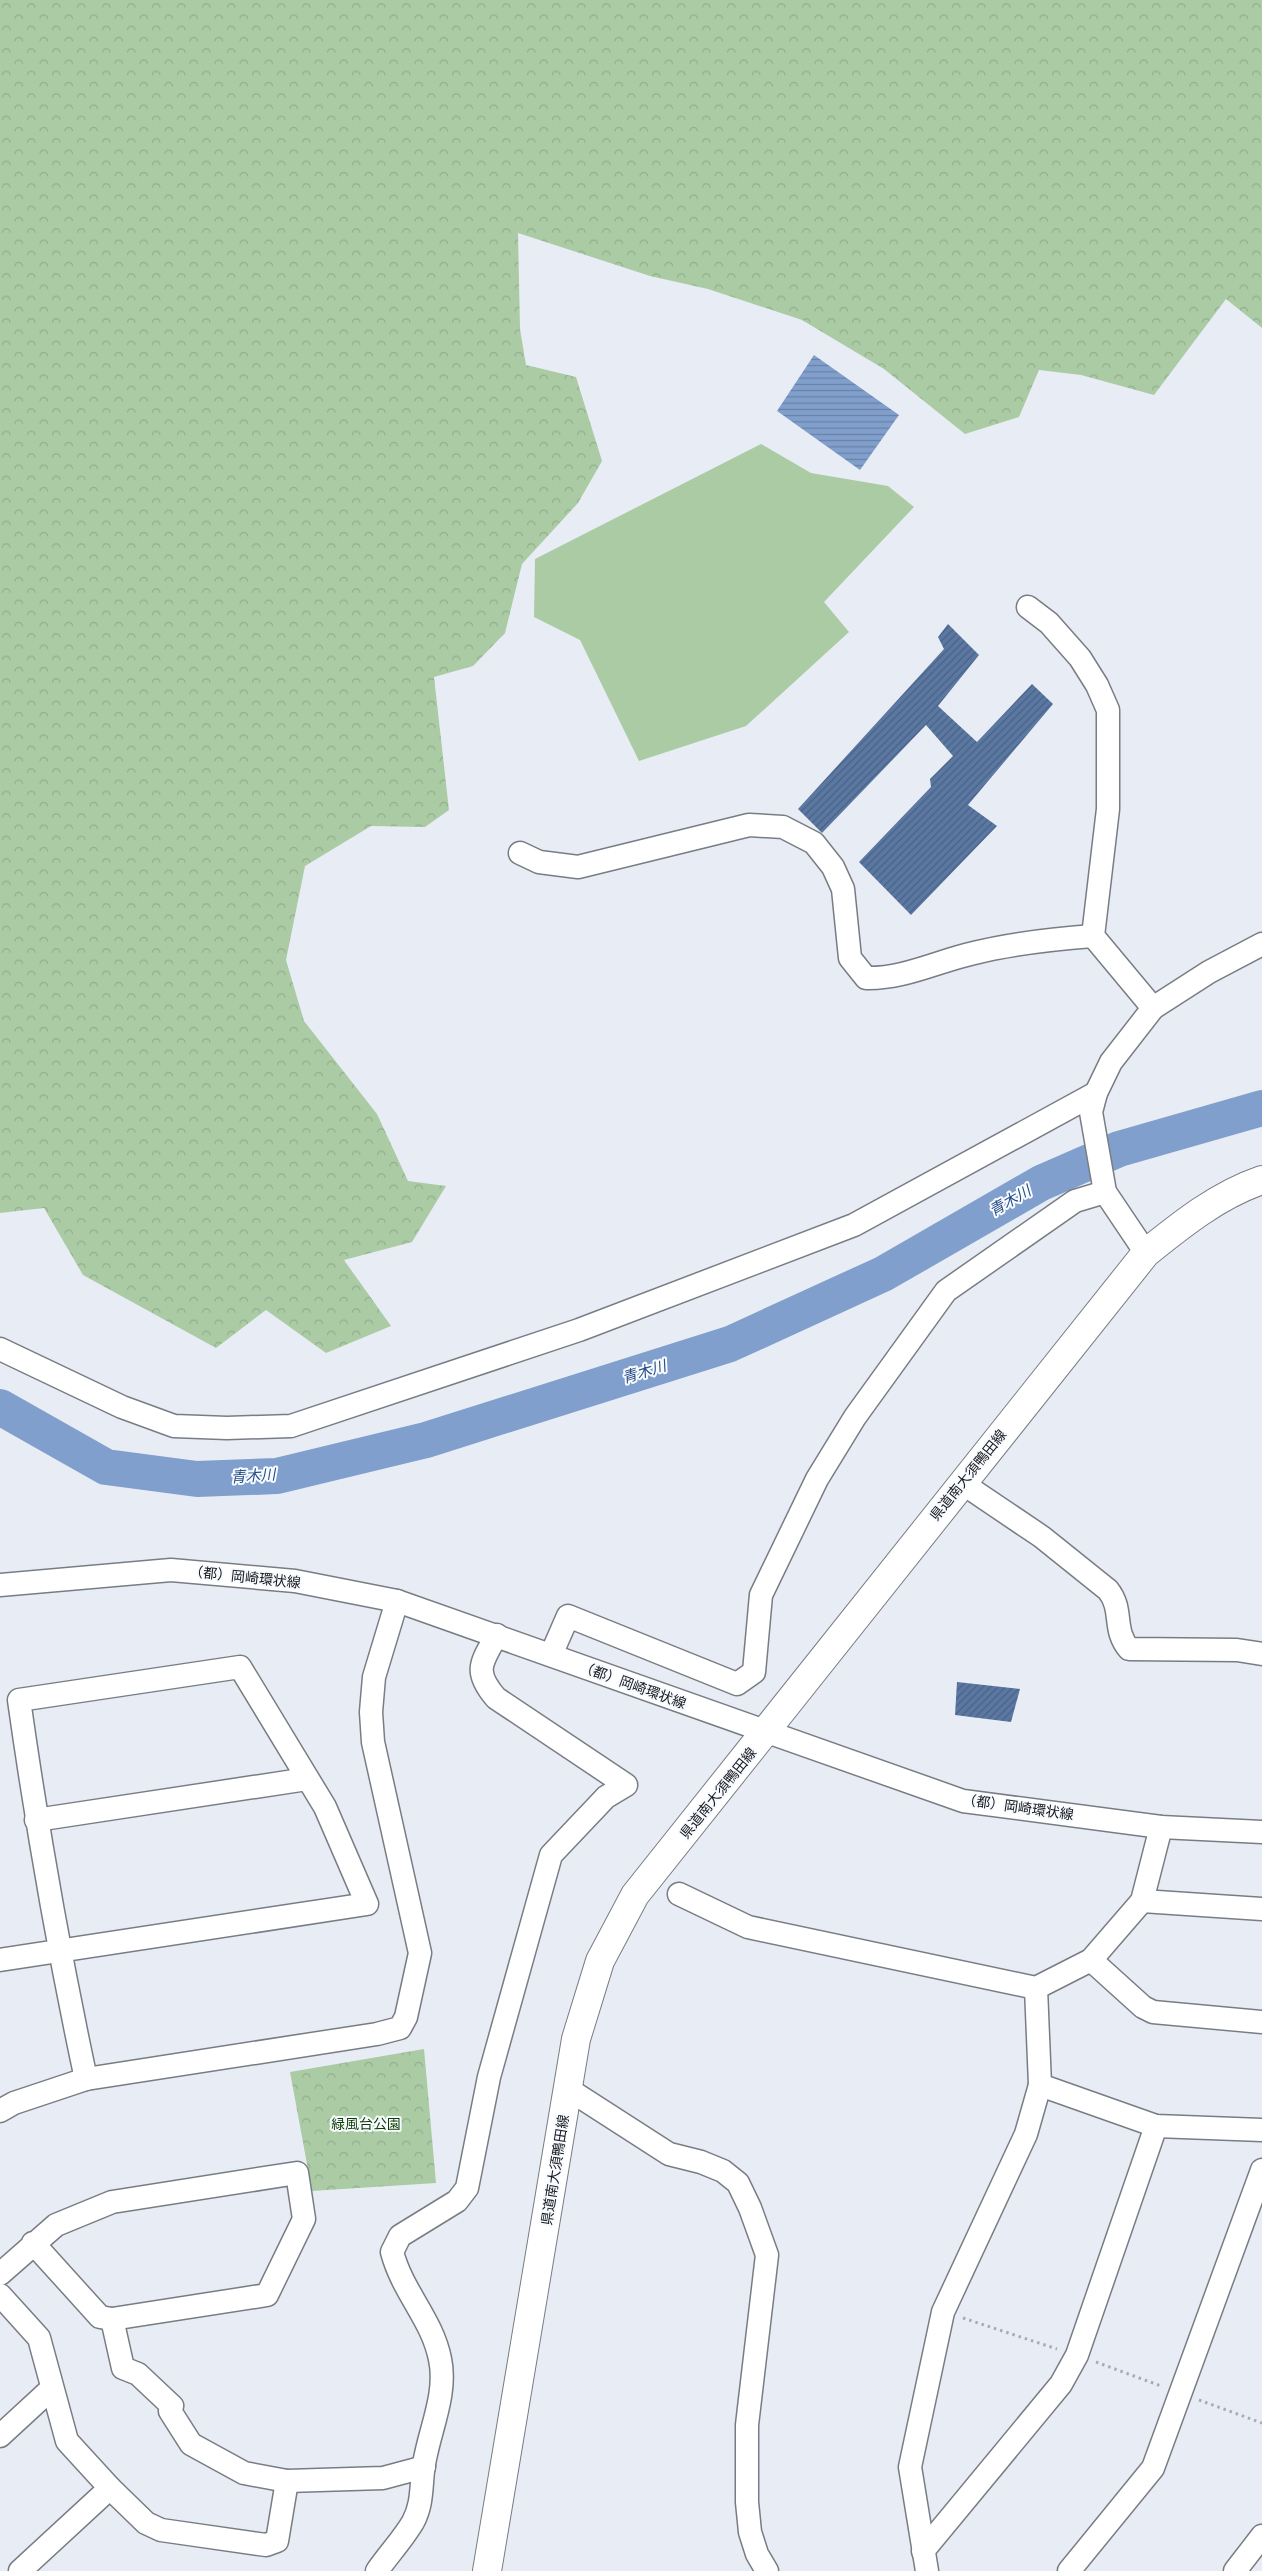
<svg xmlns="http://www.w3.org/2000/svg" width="1262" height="2571" font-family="Raleway,'Noto Sans JP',sans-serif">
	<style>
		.forest { fill: url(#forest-crowns) }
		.pitch { fill: #aacba4 }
		.water { fill: url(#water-rules) }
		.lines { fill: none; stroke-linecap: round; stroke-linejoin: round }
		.river { stroke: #819fcc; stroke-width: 36 }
		.building { fill: url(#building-hatch) }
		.minor-casing { stroke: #787d84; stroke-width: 25 }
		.major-casing { stroke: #787d84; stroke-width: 30 }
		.path { stroke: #a8acb2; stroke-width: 3; stroke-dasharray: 2.5 4; stroke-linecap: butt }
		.minor { stroke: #fff; stroke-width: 22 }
		.major { stroke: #fff; stroke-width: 28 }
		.labels { text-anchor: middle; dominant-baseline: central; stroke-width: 4; stroke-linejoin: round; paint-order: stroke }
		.street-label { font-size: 14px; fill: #16181b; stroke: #f7faff }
		.park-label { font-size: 14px; fill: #093d00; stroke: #f7faff }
		.water-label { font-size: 15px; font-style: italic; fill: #254d85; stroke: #f7faff }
	</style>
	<defs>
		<pattern id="forest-crowns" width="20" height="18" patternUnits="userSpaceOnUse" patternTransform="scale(1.25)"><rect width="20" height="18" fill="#aacba4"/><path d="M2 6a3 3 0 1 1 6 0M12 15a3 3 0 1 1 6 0" fill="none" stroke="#92ae8d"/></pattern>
		<pattern id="water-rules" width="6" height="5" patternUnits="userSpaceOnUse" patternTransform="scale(1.25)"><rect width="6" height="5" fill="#819fcc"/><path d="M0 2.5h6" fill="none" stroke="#6981a5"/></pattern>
		<pattern id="building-hatch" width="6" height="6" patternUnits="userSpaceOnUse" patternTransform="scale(1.25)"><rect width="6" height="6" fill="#5b78a2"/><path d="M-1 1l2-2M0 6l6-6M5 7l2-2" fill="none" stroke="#4a6183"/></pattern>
	</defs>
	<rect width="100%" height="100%" fill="#e8edf5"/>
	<!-- forest -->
	<g class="forest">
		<polygon points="0,0 1262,0 1262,328 1226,299 1154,395 1081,375 1039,370 1019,417 965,434 884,369 802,320 708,289 650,276 518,233 520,329 526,365 576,377 602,461 578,503 522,564 505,633 473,666 434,677 449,810 425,827 371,826 305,866 286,960 304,1021 377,1114 408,1181 446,1186 412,1242 344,1260 391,1326 326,1353 266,1310 216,1348 83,1275 44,1208 0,1213"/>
		<polygon points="424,2049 436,2183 312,2191 290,2072"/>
	</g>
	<!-- pitch -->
	<polygon class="pitch" points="761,444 811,473 888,486 914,507 824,602 849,632 746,726 639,761 580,640 534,617 535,559"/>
	<!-- water -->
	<polygon class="water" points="814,355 899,415 860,470 777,411"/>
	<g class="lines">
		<!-- river -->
		<polyline class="river" points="0,1407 106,1467 197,1479 277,1476 426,1440 730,1344 883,1274 1041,1183 1119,1149 1262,1108"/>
	</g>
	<!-- building -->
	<g class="building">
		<polygon points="948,624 979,655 938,706 977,742 1032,684 1053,704 968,805 997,826 911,915 859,862 931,787 930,779 953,756 926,725 822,833 798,809 944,649 938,637"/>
		<polygon points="957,1682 1020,1689 1011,1722 955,1715"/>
	</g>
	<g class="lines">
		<!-- minor casing -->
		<g class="minor-casing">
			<g id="minor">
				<polyline points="1028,607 1049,623 1080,658 1097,685 1108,710 1108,809 1093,936 1153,1008"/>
				<path d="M520,853l19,9 39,5 171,-42 34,2 31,16 19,24 10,22 7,69 16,20c38,1 72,-17 108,-25 40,-10 79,-14 119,-17"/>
				<polyline points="1146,1253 1105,1192 1091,1112 1096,1093 1111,1062 1153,1008 1209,972 1262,944"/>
				<polyline points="0,1349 122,1407 174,1426 227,1428 291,1426 579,1330 854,1225 1096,1093"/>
				<path d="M962,1483l80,54 66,53c16,20 4,39 21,59l108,1 25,4"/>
				<polyline points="0,1585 171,1570 295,1581 397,1601 963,1801 1161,1827 1262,1832"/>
				<polyline points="551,1655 568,1616 737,1684 754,1672 761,1595 817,1479 855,1417 946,1291 1075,1201 1105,1192"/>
				<polyline points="36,1820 307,1779"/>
				<polyline points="679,1894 748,1927 1036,1988 1091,1960 1142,1901 1161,1827"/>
				<polyline points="1142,1901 1262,1909"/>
				<path d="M0,1960l367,-56 -42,-97 -85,-140 -221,33c18,127 40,253 67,379"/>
				<polyline points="1091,1960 1143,2007 1153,2012 1262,2022"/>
				<polyline points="1040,2085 1156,2126 1262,2130"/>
				<polyline points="568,2089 669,2154 701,2162 723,2171 738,2183 750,2208 767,2255 747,2425 747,2502 750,2532 757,2554 767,2571"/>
				<polyline points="0,2111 14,2103 86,2079 377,2034 400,2028 406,2017 420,1953 373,1742 371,1712 374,1677 397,1601"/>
				<polyline points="0,2274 56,2225 112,2202 297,2173 304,2219 267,2295 112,2319 100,2317 33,2243"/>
				<polyline points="0,2295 39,2338 67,2441 110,2488 146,2523 161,2530 266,2545 277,2541 287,2481"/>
				<polyline points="112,2319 123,2368 138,2374 172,2406 170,2411 191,2444 244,2473 287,2481 383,2478 424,2467"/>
				<polyline points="0,2436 51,2389"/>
				<polyline points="923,2551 1061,2384 1077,2355 1156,2126"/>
				<polyline points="20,2571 110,2488"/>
				<path d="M377,2571c11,-16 26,-32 36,-49 9,-17 8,-32 10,-51 4,-36 25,-75 17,-112 -8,-40 -37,-66 -48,-107l8,-16 57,-35 10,-13 22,-111 62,-222 55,-58 20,-12 -130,-87c-23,-27 -15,-35 1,-63"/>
				<polyline points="927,2571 910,2467 943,2312 1026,2134 1040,2085 1036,1988"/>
				<polyline points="1069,2571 1153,2468 1262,2170"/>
				<polyline points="1235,2571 1262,2536"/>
			</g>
		</g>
		<!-- major casing -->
		<g class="major-casing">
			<path id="major" d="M487,2571l89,-532 24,-78 35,-66 511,-642c36,-29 72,-58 116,-73"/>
		</g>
		<!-- path -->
		<g class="path">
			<polyline points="963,2318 1057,2349"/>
			<polyline points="1096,2362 1161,2386"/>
			<polyline points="1199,2400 1262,2423"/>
		</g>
		<!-- minor -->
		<use href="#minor" class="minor"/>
		<!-- major -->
		<use href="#major" class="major"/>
	</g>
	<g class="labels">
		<!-- street labels -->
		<g class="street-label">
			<text transform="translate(968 1475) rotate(-51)">県道南大須鴨田線</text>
			<text transform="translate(245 1577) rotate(6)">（都）岡崎環状線</text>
			<text transform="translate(633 1685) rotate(20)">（都）岡崎環状線</text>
			<text transform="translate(718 1793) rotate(-51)">県道南大須鴨田線</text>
			<text transform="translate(1018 1807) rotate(8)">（都）岡崎環状線</text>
			<text transform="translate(555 2170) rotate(-81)">県道南大須鴨田線</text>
		</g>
		<!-- park labels -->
		<g class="park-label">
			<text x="366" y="2124">緑風台公園</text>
		</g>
		<!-- water labels -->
		<g class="water-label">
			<text transform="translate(1010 1201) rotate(-30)">青木川</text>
			<text transform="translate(644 1372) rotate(-17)">青木川</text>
			<text transform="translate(253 1476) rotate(-4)">青木川</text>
		</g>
	</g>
</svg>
